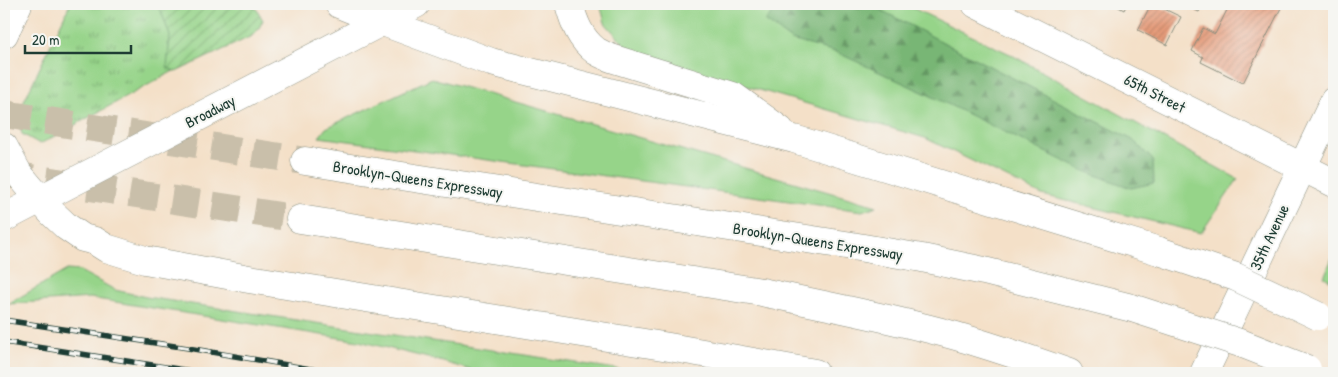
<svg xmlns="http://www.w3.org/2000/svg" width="1338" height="377" font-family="'Patrick Hand',sans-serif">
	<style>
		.grass { fill: #96d489; stroke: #5a885e }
		.forest { fill: url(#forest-firs); stroke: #4c7a54 }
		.park { fill: url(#park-tufts); stroke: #5a885e }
		.garden { fill: url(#garden-furrows); stroke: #5a885e }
		.building { fill: url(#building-hatch) }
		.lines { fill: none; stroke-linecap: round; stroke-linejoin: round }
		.highway-tunnel { stroke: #c9bfaa; stroke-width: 28; stroke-dasharray: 28 14; stroke-linecap: butt }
		.street-casing { stroke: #8a8e7e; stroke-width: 29 }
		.secondary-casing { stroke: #8a8e7e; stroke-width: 29 }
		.highway-casing { stroke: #8a8e7e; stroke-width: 29 }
		.street { stroke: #fff; stroke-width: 28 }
		.secondary { stroke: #fff; stroke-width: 28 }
		.highway { stroke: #fff; stroke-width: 28 }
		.rail-casing { stroke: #1f3d34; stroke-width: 5.5 }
		.rail { stroke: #f6f6f2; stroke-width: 4; stroke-dasharray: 11; stroke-linecap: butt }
		.highway-bridge-casing { stroke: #8a8e7e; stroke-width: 29; stroke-linecap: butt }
		.highway-bridge { stroke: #fff; stroke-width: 28 }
		.labels { text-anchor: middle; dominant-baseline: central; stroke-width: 4; stroke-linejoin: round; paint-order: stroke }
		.street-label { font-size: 16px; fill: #1f3d34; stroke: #f6f6f2 }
	</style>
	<defs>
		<pattern id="forest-firs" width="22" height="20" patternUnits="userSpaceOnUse" patternTransform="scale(1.25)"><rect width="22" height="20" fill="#78b675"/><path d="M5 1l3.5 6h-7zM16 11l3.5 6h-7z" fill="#629561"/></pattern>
		<pattern id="park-tufts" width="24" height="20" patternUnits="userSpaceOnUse" patternTransform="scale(1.25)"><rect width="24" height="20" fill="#96d489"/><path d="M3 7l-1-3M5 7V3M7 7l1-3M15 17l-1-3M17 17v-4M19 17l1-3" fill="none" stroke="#7aad71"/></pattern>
		<pattern id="garden-furrows" width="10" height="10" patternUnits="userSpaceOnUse" patternTransform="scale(1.25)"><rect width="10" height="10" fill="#96d489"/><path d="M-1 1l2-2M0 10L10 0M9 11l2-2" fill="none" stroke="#7aad71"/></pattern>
		<pattern id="building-hatch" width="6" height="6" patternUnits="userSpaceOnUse" patternTransform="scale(1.25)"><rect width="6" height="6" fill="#e69a78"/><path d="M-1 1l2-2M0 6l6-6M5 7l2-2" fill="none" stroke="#ba7f63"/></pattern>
	</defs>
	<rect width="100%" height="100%" fill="#f6f6f2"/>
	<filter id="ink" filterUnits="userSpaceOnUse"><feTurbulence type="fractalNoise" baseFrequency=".02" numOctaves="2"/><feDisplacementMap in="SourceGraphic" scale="10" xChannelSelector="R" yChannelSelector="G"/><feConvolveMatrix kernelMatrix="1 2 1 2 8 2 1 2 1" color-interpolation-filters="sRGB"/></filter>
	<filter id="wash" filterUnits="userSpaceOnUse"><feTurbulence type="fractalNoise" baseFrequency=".0096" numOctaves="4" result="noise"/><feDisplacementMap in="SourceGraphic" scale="20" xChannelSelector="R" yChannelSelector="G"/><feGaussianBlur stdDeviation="1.12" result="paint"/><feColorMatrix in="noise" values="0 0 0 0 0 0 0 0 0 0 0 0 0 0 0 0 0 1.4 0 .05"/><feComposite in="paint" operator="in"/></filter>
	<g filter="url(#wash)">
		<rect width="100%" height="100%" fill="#f4e0c8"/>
		<!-- grass -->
		<g class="grass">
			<polygon points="600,4 904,4 1008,53 1238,179 1201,233 1042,195 925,138 632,53 605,23"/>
			<polygon points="432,78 877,206 862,211 319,137 326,128"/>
			<polygon points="1334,253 1334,282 1324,277"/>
			<polygon points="67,270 80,271 115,290 146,297 642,373 481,373 436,360 359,341 90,298 8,304"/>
		</g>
		<!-- forest -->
		<polygon class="forest" points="782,4 869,4 1133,140 1153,160 1154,183 1131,188 1082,170 929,95 836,52 791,40 765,21"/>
		<!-- park -->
		<polygon class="park" points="70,4 237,4 256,26 40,144 22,134 17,116"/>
		<!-- garden -->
		<polygon class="garden" points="152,4 248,4 256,8 263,20 258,30 252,36 176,72 167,67 170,36 161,11"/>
		<g id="blocks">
			<!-- building -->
			<g class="building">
				<polygon points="1113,4 1127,4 1124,10"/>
				<polygon points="1151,4 1154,4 1181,17 1167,45 1138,30"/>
				<polygon points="1182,4 1203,4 1199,12"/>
				<polygon points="1230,4 1283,4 1243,83 1201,62 1203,57 1192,51 1203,28 1215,34"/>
			</g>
		</g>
	</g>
	<g filter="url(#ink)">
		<use href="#blocks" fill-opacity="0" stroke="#8a8e7e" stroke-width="1"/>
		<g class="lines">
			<!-- highway-tunnel -->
			<g class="highway-tunnel">
				<polyline points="4,114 305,161"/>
				<polyline points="5,174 300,219"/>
			</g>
			<!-- street casing -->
			<g class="street-casing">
				<g id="street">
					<polyline points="976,4 1334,183"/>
					<polyline points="1204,373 1334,101"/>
				</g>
			</g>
			<!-- secondary casing -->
			<g class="secondary-casing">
				<g id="secondary">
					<polyline points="339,4 383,22"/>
					<polyline points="4,34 18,4"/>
					<polyline points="4,218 416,4"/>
				</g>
			</g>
			<!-- highway casing -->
			<g class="highway-casing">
				<g id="highway">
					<path d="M569,4c5,18 11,35 27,47 5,3 12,6 18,8l119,37 47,34"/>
					<polyline points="383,22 491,62 794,139 1159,251"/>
					<polyline points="4,147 18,173 51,212 67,227 83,238 95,241 106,248 145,260 249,279 669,347 815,373"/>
					<polyline points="305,161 852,246 922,258 984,271 1132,308"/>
					<path d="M300,219l462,73c65,14 130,26 194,44 38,11 76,24 113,37"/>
				</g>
			</g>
			<!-- street -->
			<use href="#street" class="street"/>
			<!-- secondary -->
			<use href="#secondary" class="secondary"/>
			<!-- highway -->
			<use href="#highway" class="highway"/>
			<!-- rail casing -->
			<g class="rail-casing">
				<g id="rail">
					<polyline points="4,320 188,348 334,373"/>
					<polyline points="4,342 204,373"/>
				</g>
			</g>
			<!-- rail -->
			<use href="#rail" class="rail"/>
			<!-- highway-bridge casing -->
			<g class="highway-bridge-casing">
				<g id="highway-bridge">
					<polyline points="1159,251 1236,277 1318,316"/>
					<polyline points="1132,308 1243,344 1307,369"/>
				</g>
			</g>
			<!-- highway-bridge -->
			<use href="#highway-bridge" class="highway-bridge"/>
		</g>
	</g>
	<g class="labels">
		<!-- street labels -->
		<g class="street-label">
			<text transform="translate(1155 93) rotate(27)">65th Street</text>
			<text transform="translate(210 111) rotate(-27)">Broadway</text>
			<text transform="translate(418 179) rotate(9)">Brooklyn-Queens Expressway</text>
			<text transform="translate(1269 237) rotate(-65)">35th Avenue</text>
			<text transform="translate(818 241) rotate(9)">Brooklyn-Queens Expressway</text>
		</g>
	</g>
	<!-- margin -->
	<rect width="1338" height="377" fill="none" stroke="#f6f6f2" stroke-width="20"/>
	<!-- scale -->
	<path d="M25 45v8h106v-8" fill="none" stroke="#1f3d34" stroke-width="2.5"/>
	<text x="32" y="45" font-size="15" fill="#1f3d34" stroke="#f6f6f2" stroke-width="4" paint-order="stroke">20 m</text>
</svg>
